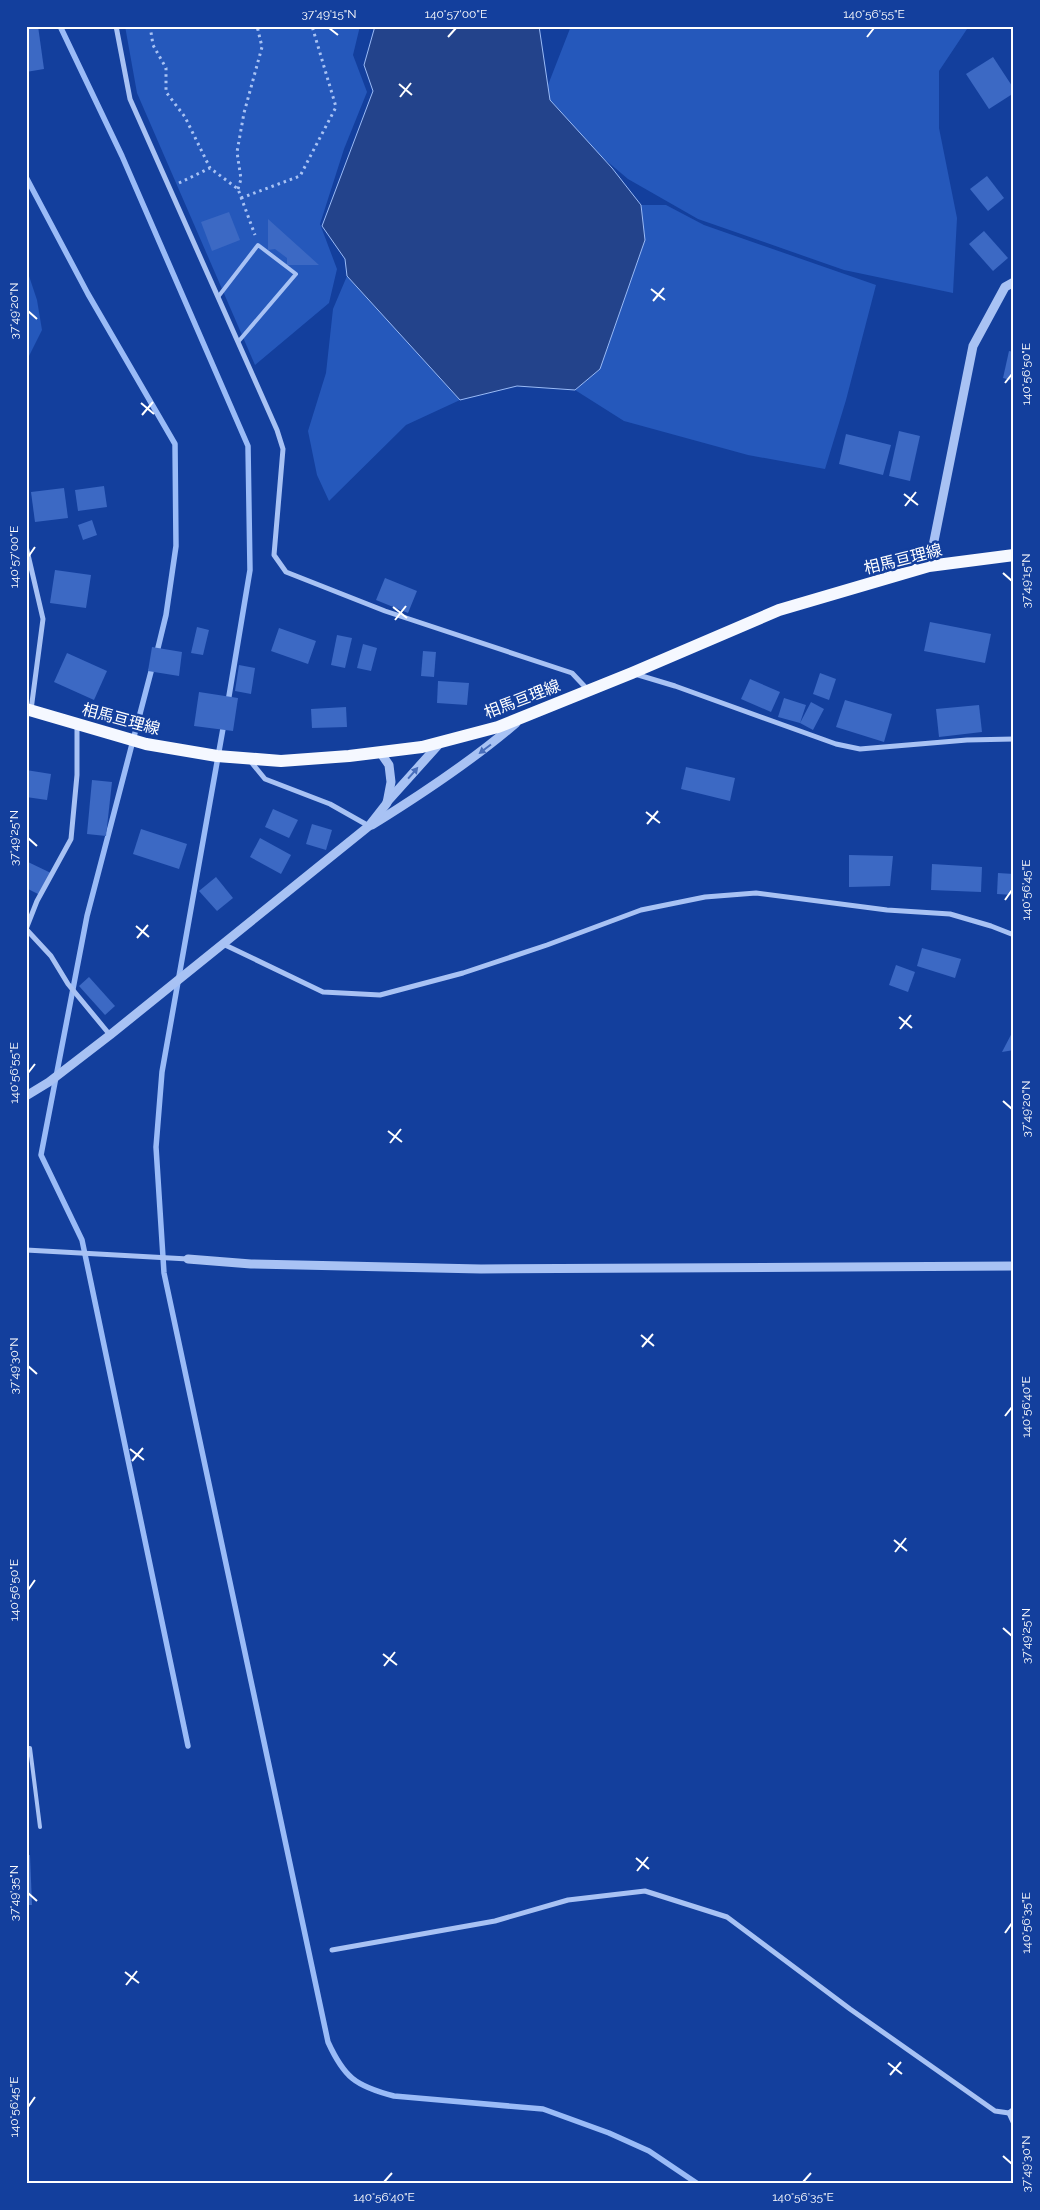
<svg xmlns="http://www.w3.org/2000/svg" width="1040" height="2210" font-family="Raleway,'Noto Sans JP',sans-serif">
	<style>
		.green { fill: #2558bb }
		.water { fill: #23438b; stroke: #9abbf7 }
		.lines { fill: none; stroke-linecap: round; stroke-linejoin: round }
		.stream { stroke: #9abbf7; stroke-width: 5.5 }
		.building { fill: #3c69c4 }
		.path { stroke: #a8c2f4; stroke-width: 3; stroke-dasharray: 2.5 4; stroke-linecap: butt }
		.service { stroke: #a8c2f4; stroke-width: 4 }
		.minor { stroke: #a8c2f4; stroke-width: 5 }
		.tertiary { stroke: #a8c2f4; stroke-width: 9 }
		.primary { stroke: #f5f8ff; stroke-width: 12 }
		.oneway { fill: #476dbb }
		.ticks { fill: none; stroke: #fff; stroke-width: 2 }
		.labels { text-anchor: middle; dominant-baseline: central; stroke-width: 5; stroke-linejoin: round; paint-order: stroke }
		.street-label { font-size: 16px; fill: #fff; stroke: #133f9d }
		.neatline { fill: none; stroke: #fff; stroke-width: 2 }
		.ticks-label { font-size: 12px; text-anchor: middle; fill: #fff }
	</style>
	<rect width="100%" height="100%" fill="#133f9d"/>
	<!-- green -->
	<g class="green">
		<polygon points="125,26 360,26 353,55 367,92 344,149 320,224 337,269 329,303 255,365 137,93"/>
		<polygon points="571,26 969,26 939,71 939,128 957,218 953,293 844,270 698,219 628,179 550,113 548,85"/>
		<polygon points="641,205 666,205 704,225 876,285 846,400 825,469 748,455 624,421 575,390 600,369 645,240"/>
		<polygon points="26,267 37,300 42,330 27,360"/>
		<polygon points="347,276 460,400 406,425 329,501 317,475 308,431 326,373 333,309"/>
	</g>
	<!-- water -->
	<polygon class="water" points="375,26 539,26 550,100 612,168 641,205 645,240 600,369 575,390 517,386 460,400 347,276 345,259 322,226 373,91 364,65"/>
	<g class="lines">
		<!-- stream -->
		<g class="stream">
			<polyline points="60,26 122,156 248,446 250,570 228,702"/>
			<polyline points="26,177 88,294 175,444 176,546 166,615 156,656"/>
			<polyline points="153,664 87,916 41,1155 82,1240 188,1746"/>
			<path d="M224,723l-62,349 -6,75 8,126 164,769c16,35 27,44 66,54l149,13 66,24 40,18 49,33"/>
		</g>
	</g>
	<!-- building -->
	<g class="building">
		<polygon points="26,26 38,26 44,69 26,72"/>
		<polygon points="993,57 1014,89 1014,93 989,109 966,74"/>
		<polygon points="987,176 1004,198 988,211 970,189"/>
		<polygon points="229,212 240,240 212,251 201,222"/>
		<polygon points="268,219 319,265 287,265 287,258 275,249 268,250"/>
		<polygon points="984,231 1008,258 993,271 969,244"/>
		<polygon points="1009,351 1014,352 1014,381 1003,378"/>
		<polygon points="899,431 920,436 910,481 889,476"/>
		<polygon points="846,434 891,445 883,475 839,464"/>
		<polygon points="104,486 107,507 78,511 75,490"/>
		<polygon points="64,488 68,518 35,522 31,492"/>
		<polygon points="92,520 97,535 83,540 78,525"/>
		<polygon points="55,570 91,575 86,608 50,603"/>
		<polygon points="385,578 417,591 408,613 376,600"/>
		<polygon points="930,622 991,634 985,663 924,651"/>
		<polygon points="197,627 209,630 203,655 191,653"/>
		<polygon points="279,628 316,641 308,664 271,651"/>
		<polygon points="337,635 352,638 345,668 331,665"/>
		<polygon points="363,644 377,648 371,671 357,668"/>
		<polygon points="152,647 182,652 179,676 148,671"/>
		<polygon points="423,651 436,652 434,677 421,676"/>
		<polygon points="67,653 107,671 94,700 54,682"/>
		<polygon points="239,665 255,668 251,694 235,691"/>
		<polygon points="820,673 836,679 829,700 813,694"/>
		<polygon points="750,679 780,692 771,712 741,699"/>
		<polygon points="438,681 469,683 467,705 437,703"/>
		<polygon points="199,692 238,698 233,731 194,726"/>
		<polygon points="784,698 806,705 800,723 811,702 824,709 813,730 800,723 778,717"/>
		<polygon points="845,700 892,714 884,742 836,727"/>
		<polygon points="979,705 982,732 939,737 936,709"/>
		<polygon points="346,707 347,727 312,728 311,709"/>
		<polygon points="686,767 735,778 730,801 681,789"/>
		<polygon points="26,770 51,774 47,800 26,797"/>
		<polygon points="92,780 112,782 106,836 87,834"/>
		<polygon points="273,809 298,820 289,838 265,827"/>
		<polygon points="312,824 332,830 326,850 306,844"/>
		<polygon points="141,829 187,844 179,869 133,854"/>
		<polygon points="260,838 291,855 281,874 250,857"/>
		<polygon points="849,855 893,856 890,886 849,887"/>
		<polygon points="28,862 53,874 42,896 26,888"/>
		<polygon points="932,864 982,867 981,892 931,890"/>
		<polygon points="998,873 1014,874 1014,895 997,894"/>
		<polygon points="216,877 233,898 217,911 199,891"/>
		<polygon points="922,948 961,959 955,978 917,966"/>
		<polygon points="896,965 915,972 908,992 889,985"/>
		<polygon points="89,977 115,1006 105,1015 79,986"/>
		<polygon points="1014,1029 1014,1050 1002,1052"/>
		<polygon points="26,1855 30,1855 32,1905 26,1905"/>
	</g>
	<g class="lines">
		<!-- path -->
		<g class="path">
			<polyline points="150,26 153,45 166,68 166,92 185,117 210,168"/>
			<polyline points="179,183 210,168 238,189 255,235"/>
			<polyline points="238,189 241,179 237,152 244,113 262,47 257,26"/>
			<polyline points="241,198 300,176 336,107 312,26"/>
		</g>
		<!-- service -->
		<g class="service">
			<polyline points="218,297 258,245 296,274 238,342"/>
			<polyline points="26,1748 30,1748 40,1827"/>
		</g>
		<!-- minor -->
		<g class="minor">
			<polyline points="116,26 130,99 277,430 283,449 274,555 286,572 385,611 572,673 588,690"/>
			<polyline points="26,546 43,619 31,710"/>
			<polyline points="635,674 675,686 836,744 860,749 967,740 1014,739"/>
			<polyline points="251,762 265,779 330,804 369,826"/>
			<polyline points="26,929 37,901 71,839 77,775 77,724"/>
			<polyline points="26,929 51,956 68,984 110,1035"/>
			<polyline points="223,944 323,992 380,995 463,973 547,945 641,910 705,897 756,893 887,910 950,914 991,926 1014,935"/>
			<polyline points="26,1250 188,1259"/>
			<polyline points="332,1950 495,1921 568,1900 645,1891 727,1917 850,2009 995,2111 1009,2113 1014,2109"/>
			<polyline points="1009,2113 1014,2124"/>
		</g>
		<!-- tertiary -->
		<g class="tertiary">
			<polyline points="929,566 973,346 1005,287 1014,282"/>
			<polyline points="387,802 440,743"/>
			<path d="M372,825c50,-31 100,-64 144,-102"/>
			<polyline points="26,1096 49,1082 110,1035 369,826 387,803 391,782 389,765 380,752"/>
			<polyline points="188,1259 251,1264 481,1269 1014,1266"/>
		</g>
		<!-- primary -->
		<polyline class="primary" points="26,709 146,744 217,756 281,761 349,756 422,747 498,727 632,673 779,610 929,566 1014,555"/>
	</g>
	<!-- one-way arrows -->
	<defs><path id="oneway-solid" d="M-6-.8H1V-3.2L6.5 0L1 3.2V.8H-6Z" transform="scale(1.25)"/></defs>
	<g class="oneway">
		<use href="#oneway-solid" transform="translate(485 749) rotate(143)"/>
		<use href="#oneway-solid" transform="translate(413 773) rotate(-49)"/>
	</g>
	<!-- ticks -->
	<path class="ticks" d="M329,28l9,7M448,37l8,-9M867,37l7,-9M399,84l13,11M400,97l11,-14M651,289l14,11M653,301l11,-13M28,311l9,8M1005,383l7,-9M141,403l13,11M142,415l11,-13M904,494l14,11M905,506l11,-14M28,557l7,-10M1003,573l9,8M393,607l14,11M395,620l11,-14M646,812l14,11M647,824l11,-13M28,838l9,8M1005,900l7,-10M136,926l13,11M137,938l11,-13M899,1017l13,11M900,1029l11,-14M28,1073l7,-9M1003,1101l9,8M388,1131l14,11M390,1143l11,-14M641,1335l13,11M642,1347l11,-13M28,1366l9,8M1005,1416l7,-9M130,1449l14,11M132,1461l11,-13M894,1540l13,11M895,1552l11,-14M28,1590l7,-10M1003,1628l9,8M383,1654l14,11M384,1666l11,-14M636,1858l13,11M637,1871l11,-14M28,1893l9,8M1005,1933l7,-10M125,1972l14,11M126,1985l11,-14M888,2063l14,11M890,2075l11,-13M28,2107l7,-10M1003,2156l9,8M384,2182l8,-9M803,2182l8,-9"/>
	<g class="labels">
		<!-- street labels -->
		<g class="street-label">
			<text transform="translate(903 559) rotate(-14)">相馬亘理線</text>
			<text transform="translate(522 699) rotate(-21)">相馬亘理線</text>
			<text transform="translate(121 719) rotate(15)">相馬亘理線</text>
		</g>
	</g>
	<!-- border -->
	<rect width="1040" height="2210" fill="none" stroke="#133f9d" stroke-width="55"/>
	<rect x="28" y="28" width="984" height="2154" class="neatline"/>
	<g class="ticks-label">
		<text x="329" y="18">37°49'15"N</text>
		<text x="456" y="18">140°57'00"E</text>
		<text x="874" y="18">140°56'55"E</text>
		<text transform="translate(14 311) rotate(-90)" y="4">37°49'20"N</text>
		<text transform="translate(1026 374) rotate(-90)" y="4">140°56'50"E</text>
		<text transform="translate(14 557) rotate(-90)" y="4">140°57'00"E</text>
		<text transform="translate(1026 581) rotate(-90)" y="4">37°49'15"N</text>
		<text transform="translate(14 838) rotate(-90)" y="4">37°49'25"N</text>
		<text transform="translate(1026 890) rotate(-90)" y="4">140°56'45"E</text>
		<text transform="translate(14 1073) rotate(-90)" y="4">140°56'55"E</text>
		<text transform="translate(1026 1109) rotate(-90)" y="4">37°49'20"N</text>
		<text transform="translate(14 1366) rotate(-90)" y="4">37°49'30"N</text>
		<text transform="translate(1026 1407) rotate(-90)" y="4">140°56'40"E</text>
		<text transform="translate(14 1590) rotate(-90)" y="4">140°56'50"E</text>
		<text transform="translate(1026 1636) rotate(-90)" y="4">37°49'25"N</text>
		<text transform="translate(14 1893) rotate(-90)" y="4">37°49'35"N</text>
		<text transform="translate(1026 1923) rotate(-90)" y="4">140°56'35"E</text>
		<text transform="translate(14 2107) rotate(-90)" y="4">140°56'45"E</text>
		<text transform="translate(1026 2164) rotate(-90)" y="4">37°49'30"N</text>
		<text x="384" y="2201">140°56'40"E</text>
		<text x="803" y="2201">140°56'35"E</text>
	</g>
</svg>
